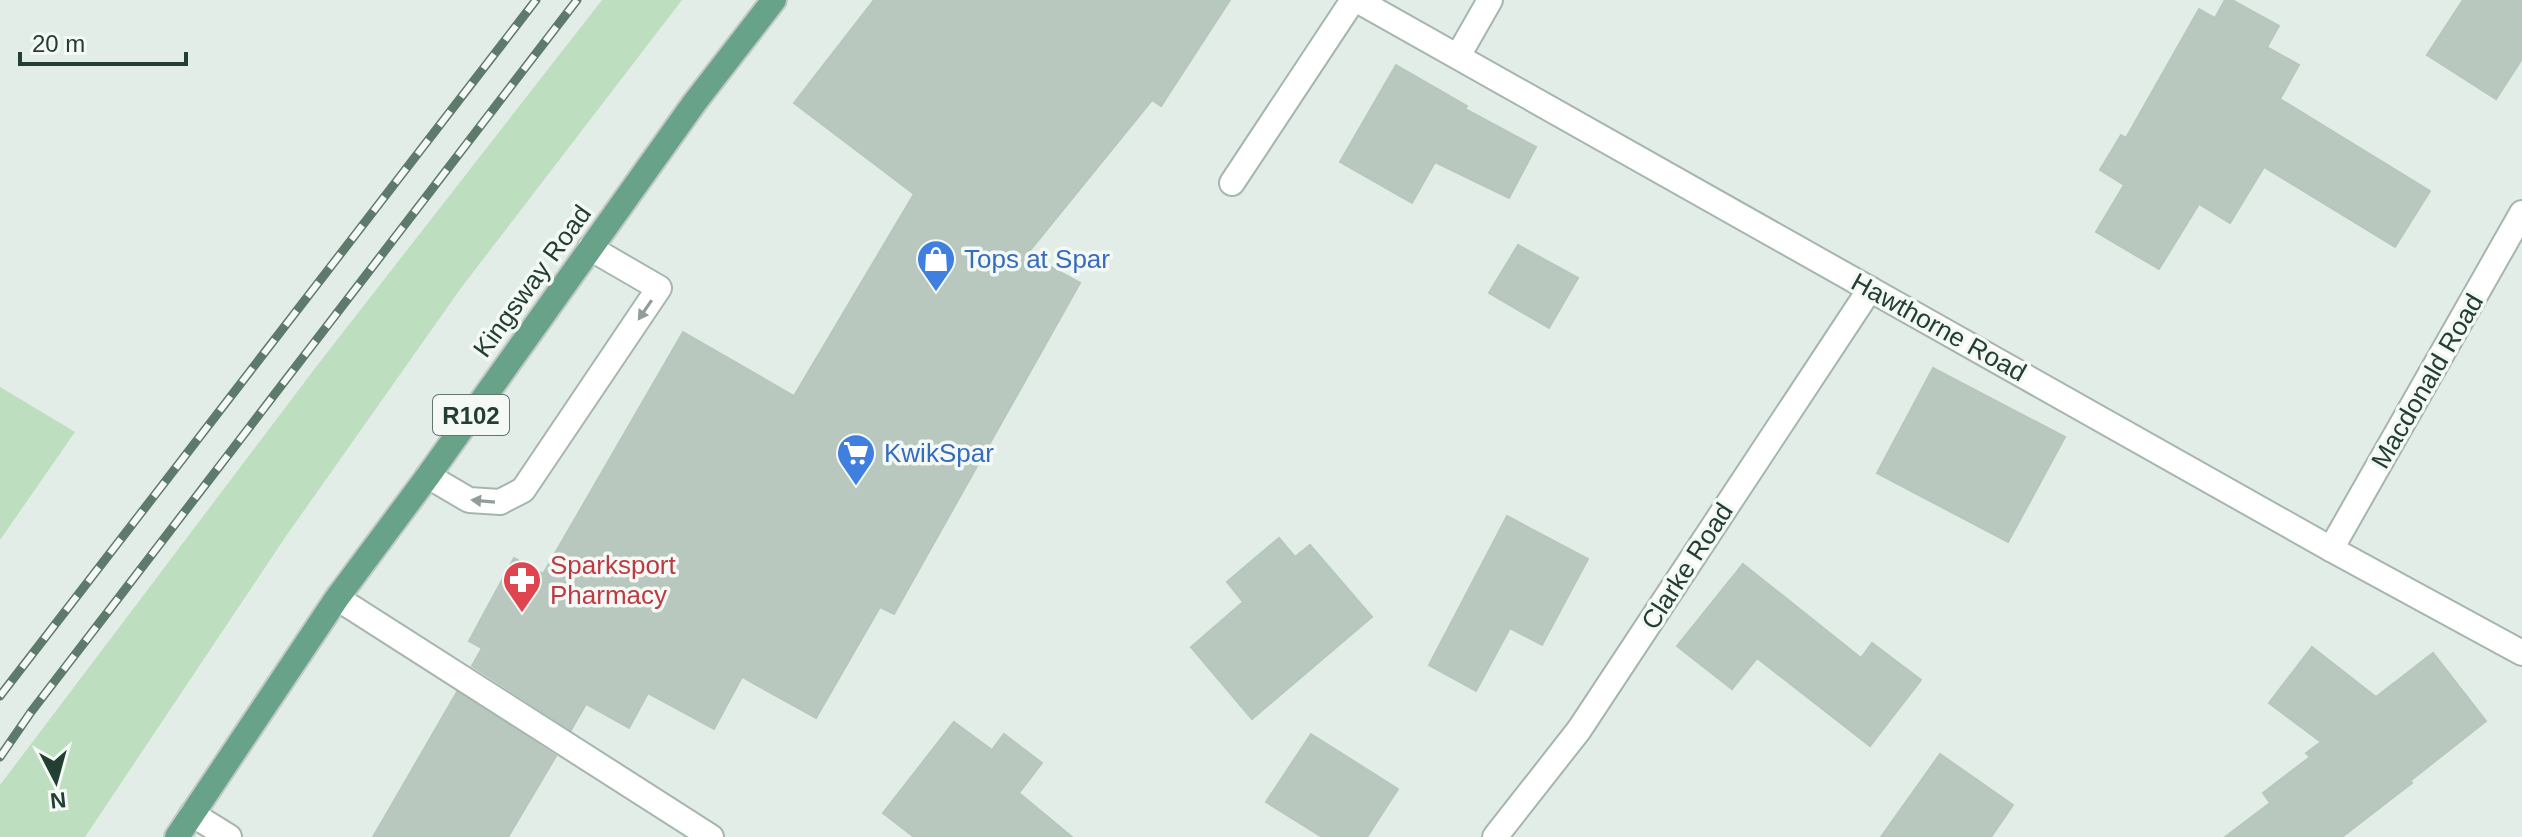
<svg xmlns="http://www.w3.org/2000/svg" width="2522" height="837" font-family="Helvetica,sans-serif">
	<style>
		.green { fill: #bddebf }
		.building { fill: #b9c8bf; stroke: #b6c7bc; stroke-width: 2 }
		.lines { fill: none; stroke-linecap: round; stroke-linejoin: round }
		.lane-casing { stroke: #a6b5ad; stroke-width: 28 }
		.street-casing { stroke: #a6b5ad; stroke-width: 28 }
		.primary-casing { stroke: #c1c9c6; stroke-width: 28 }
		.lane { stroke: #fff; stroke-width: 24 }
		.street { stroke: #fff; stroke-width: 24 }
		.primary { stroke: #68a288; stroke-width: 24 }
		.rail-casing { stroke: #5e7a6d; stroke-width: 9 }
		.rail { stroke: #f4f9f6; stroke-width: 6; stroke-dasharray: 18; stroke-linecap: butt }
		.oneway { fill: #919e98 }
		.labels { text-anchor: middle; dominant-baseline: central; stroke-width: 7; stroke-linejoin: round; paint-order: stroke }
		.shield { fill: #f4f9f6; stroke: #62766d; stroke-width: 2 }
		.shield-label { font-size: 24px; font-weight: bold; fill: #233e32 }
		.shop-label { font-size: 26px; fill: #366cbe; stroke: #f4f9f6; text-anchor: start }
		.street-label { font-size: 26px; fill: #233e32; stroke: #f4f9f6 }
		.health-label { font-size: 26px; fill: #be3a42; stroke: #f4f9f6; text-anchor: start }
	</style>
	<rect width="100%" height="100%" fill="#e3ede7"/>
	<!-- green -->
	<g class="green">
		<polygon points="602,0 682,0 461,288 284,539 85,837 0,837 0,785 319,363"/>
		<polygon points="0,387 75,432 0,540"/>
	</g>
	<!-- building -->
	<g class="building">
		<polygon points="874,0 1230,0 1161,106 1152,100 1027,254 1080,283 894,614 880,607 816,718 742,677 714,729 648,693 629,728 586,704 571,730 472,666 482,648 469,641 514,558 543,574 683,332 794,396 914,194 794,103"/>
		<polygon points="2225,0 2232,0 2279,26 2267,47 2299,65 2280,99 2430,191 2395,247 2264,167 2230,223 2199,204 2159,269 2096,232 2124,185 2100,170 2121,135 2126,138 2199,9 2215,18"/>
		<polygon points="2463,0 2522,0 2522,59 2496,99 2427,55"/>
		<polygon points="1396,65 1467,106 1465,109 1536,147 1509,198 1435,162 1412,203 1340,162"/>
		<polygon points="1518,245 1578,278 1549,328 1489,293"/>
		<polygon points="1933,368 2065,437 2008,542 1877,473"/>
		<polygon points="1507,516 1588,559 1542,645 1510,628 1476,691 1429,665"/>
		<polygon points="1279,538 1295,557 1310,545 1372,617 1252,719 1191,647 1243,602 1227,582"/>
		<polygon points="1743,564 1861,658 1872,643 1921,680 1870,746 1757,658 1732,689 1677,646"/>
		<polygon points="2312,647 2376,697 2433,653 2486,721 2410,781 2412,783 2342,837 2225,837 2270,803 2263,793 2310,757 2306,753 2321,742 2269,703"/>
		<polygon points="457,692 556,756 508,837 373,837"/>
		<polygon points="954,722 992,750 1004,734 1042,763 1019,793 1072,837 914,837 883,813"/>
		<polygon points="1311,734 1398,789 1367,837 1322,837 1266,802"/>
		<polygon points="1940,754 2013,805 1991,837 1881,837"/>
	</g>
	<g class="lines">
		<!-- lane casing -->
		<g class="lane-casing">
			<g id="lane">
				<polyline points="1232,183 1353,0"/>
				<polyline points="428,476 469,500 500,502 523,490 659,288 590,248"/>
				<polyline points="337,598 711,837"/>
			</g>
		</g>
		<!-- street casing -->
		<g class="street-casing">
			<g id="street">
				<polyline points="1357,0 2331,549 2522,653"/>
				<polyline points="1458,56 1490,0"/>
				<polyline points="2331,549 2522,213"/>
				<polyline points="192,814 229,837"/>
				<polyline points="1495,837 1579,730 1870,289"/>
			</g>
		</g>
		<!-- primary casing -->
		<g class="primary-casing">
			<polyline id="primary" points="177,837 337,598 428,476 695,102 774,0"/>
		</g>
		<!-- lane -->
		<use href="#lane" class="lane"/>
		<!-- street -->
		<use href="#street" class="street"/>
		<!-- primary -->
		<use href="#primary" class="primary"/>
		<!-- rail casing -->
		<g class="rail-casing">
			<g id="rail">
				<polyline points="0,696 536,0"/>
				<polyline points="0,757 31,712 577,0"/>
			</g>
		</g>
		<!-- rail -->
		<use href="#rail" class="rail"/>
	</g>
	<!-- one-way arrows -->
	<defs><path id="oneway-solid" d="M-6-.8H1V-3.2L6.5 0L1 3.2V.8H-6Z" transform="scale(2)"/></defs>
	<g class="oneway">
		<use href="#oneway-solid" transform="translate(645 310) rotate(124)"/>
		<use href="#oneway-solid" transform="translate(483 501) rotate(-175)"/>
	</g>
	<!-- icons -->
	<defs>
		<g id="shop-pin" transform="scale(2)"><path d="M0 17L-7.5 6A9.5 9.5 0 1 1 7.5 6Z" fill="#3f7fe0" stroke="#f4f9f6"/><path d="M-5-2.5h2.3a2.7 3.5 0 0 1 5.4 0H5L5.5 6h-11ZM-1.5-2.5h3a1.5 2.3 0 0 0-3 0Z" fill="#fff"/></g>
		<g id="supermarket-pin" transform="scale(2)"><path d="M0 17L-7.5 6A9.5 9.5 0 1 1 7.5 6Z" fill="#3f7fe0" stroke="#f4f9f6"/><path d="M-6-5.5h2.5l.6 2H6L4.5 2H-2.5L-4.4-4H-6ZM-1.5 3.2a1.3 1.3 0 1 0 .1 0ZM3 3.2a1.3 1.3 0 1 0 .1 0Z" fill="#fff"/></g>
		<g id="pharmacy-pin" transform="scale(2)"><path d="M0 17L-7.5 6A9.5 9.5 0 1 1 7.5 6Z" fill="#e0444e" stroke="#f4f9f6"/><path d="M-2-6h4v4h4v4h-4v4h-4v-4h-4v-4h4Z" fill="#fff"/></g>
	</defs>
	<g fill-rule="evenodd">
		<use href="#shop-pin" x="936" y="259"/>
		<use href="#supermarket-pin" x="856" y="453"/>
		<use href="#pharmacy-pin" x="522" y="580"/>
	</g>
	<g class="labels">
		<!-- shield labels -->
		<rect class="shield" x="433" y="395" width="76" height="40" rx="6"/>
		<g class="shield-label">
			<text x="471" y="415">R102</text>
		</g>
		<!-- shop labels -->
		<g class="shop-label">
			<text x="964" y="259">Tops at Spar</text>
			<text x="884" y="453">KwikSpar</text>
		</g>
		<!-- street labels -->
		<g class="street-label">
			<text transform="translate(532 281) rotate(-54)">Kingsway Road</text>
			<text transform="translate(1939 327) rotate(29)">Hawthorne Road</text>
			<text transform="translate(2427 381) rotate(-60)">Macdonald Road</text>
			<text transform="translate(1687 566) rotate(-57)">Clarke Road</text>
		</g>
		<!-- health labels -->
		<g class="health-label">
			<text x="550" y="565">Sparksport<tspan x="550" dy="30">Pharmacy</tspan></text>
		</g>
	</g>
	<!-- north arrow -->
	<g transform="translate(56 781) rotate(174)" stroke="#f4f9f6" stroke-width="6" paint-order="stroke">
	<path d="M0-6L14 30L0 20L-14 30Z" fill="#233e32"/>
	<text y="-12" font-size="22" font-weight="bold" text-anchor="middle" fill="#233e32">N</text>
	</g>
	<!-- scale -->
	<path d="M20 52v12h166v-12" fill="none" stroke="#233e32" stroke-width="4"/>
	<text x="32" y="52" font-size="24" fill="#233e32" stroke="#f4f9f6" stroke-width="6" paint-order="stroke">20 m</text>
</svg>
